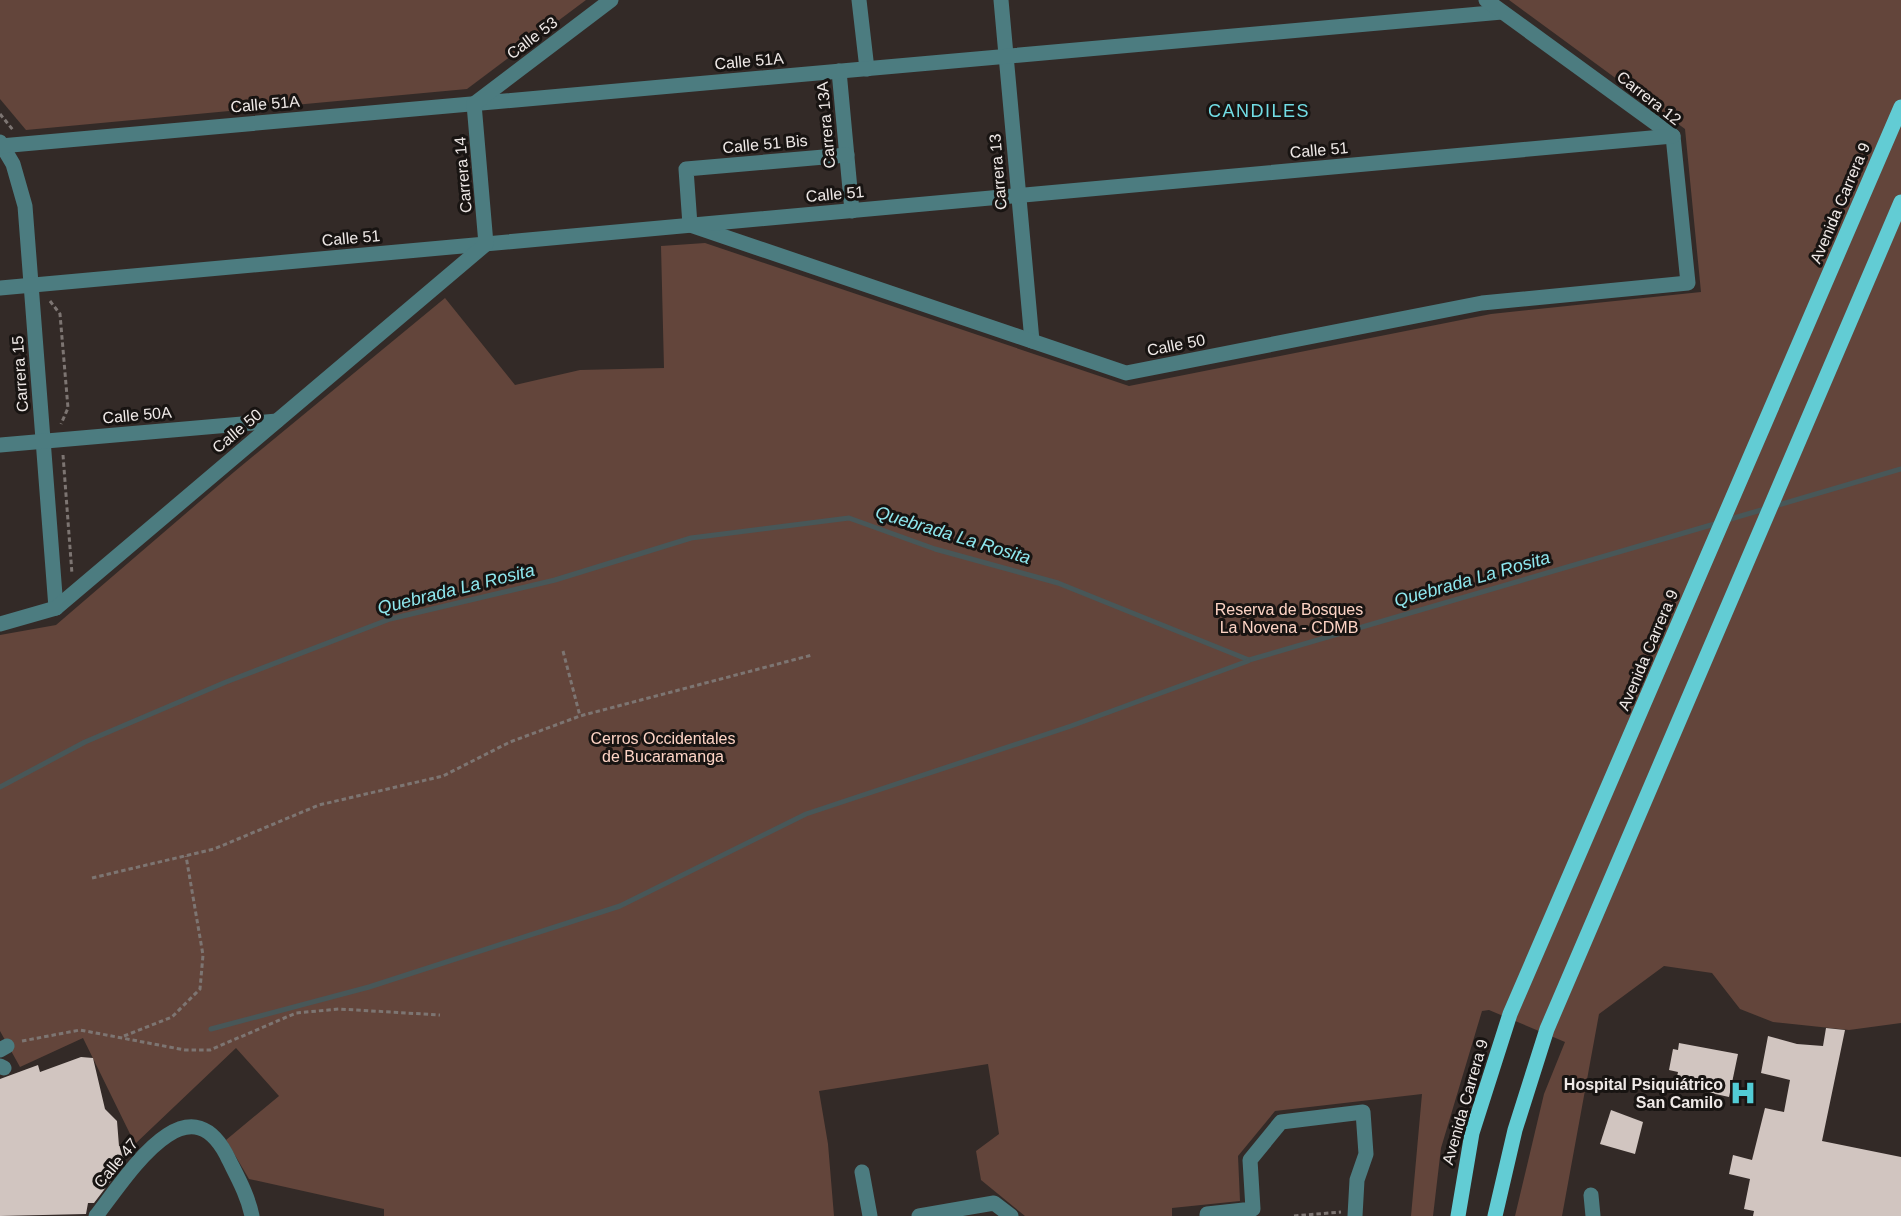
<svg xmlns="http://www.w3.org/2000/svg" width="1901" height="1216" font-family="Arial,sans-serif">
	<style>
		.green { fill: #63453b }
		.lines { fill: none; stroke-linecap: round; stroke-linejoin: round }
		.stream { stroke: #485758; stroke-width: 5 }
		.building { fill: #d1c5c0 }
		.path { stroke: #7d7572; stroke-width: 3; stroke-dasharray: 4.5 3; stroke-linecap: butt }
		.minor { stroke: #4c7c80; stroke-width: 15 }
		.major { stroke: #62ccd4; stroke-width: 15 }
		.labels { text-anchor: middle; dominant-baseline: central; stroke-width: 6; stroke-linejoin: round; paint-order: stroke }
		.street-label { font-size: 16px; fill: #efe9e7; stroke: #181412 }
		.park-label { font-size: 16px; fill: #fed4c5; stroke: #181412 }
		.poi-label { font-size: 16px; font-weight: bold; fill: #efe9e7; stroke: #181412; text-anchor: end }
		.neighbourhood-label { font-size: 18px; letter-spacing: 1.5px; fill: #72dee6; stroke: #181412 }
		.water-label { font-size: 18px; font-style: italic; fill: #8ee7ee; stroke: #181412 }
	</style>
	<rect width="100%" height="100%" fill="#332a27"/>
	<!-- green -->
	<g class="green">
		<polygon points="0,0 586,0 467,89 26,130 0,99"/>
		<polygon points="1509,0 1901,0 1901,1023 1849,1030 1773,1022 1740,1009 1712,973 1664,966 1599,1014 1562,1216 1515,1216 1544,1094 1565,1042 1489,1010 1482,1011 1441,1148 1433,1216 1411,1216 1422,1094 1275,1111 1238,1156 1240,1201 1172,1208 1172,1216 1025,1216 981,1180 976,1151 999,1134 988,1064 819,1091 828,1144 834,1216 384,1216 384,1209 249,1179 226,1140 279,1096 236,1048 135,1144 83,1038 20,1067 0,1031 0,635 56,625 234,472 445,298 515,385 580,370 664,368 661,246 705,243 1129,386 1491,314 1701,292 1685,129"/>
	</g>
	<g class="lines">
		<!-- stream -->
		<g class="stream">
			<polyline points="1727,520 1901,469"/>
			<polyline points="0,787 85,742 226,682 390,619 555,580 691,538 849,518 935,549 1058,583 1249,660 1718,523"/>
			<polyline points="211,1029 369,987 620,906 806,814 1071,726 1248,661"/>
		</g>
	</g>
	<!-- building -->
	<g class="building">
		<polygon points="1826,1028 1845,1030 1822,1141 1901,1157 1901,1216 1753,1216 1754,1211 1744,1209 1750,1179 1729,1174 1733,1155 1752,1160 1765,1108 1784,1112 1790,1080 1761,1073 1768,1036 1797,1044 1823,1046"/>
		<polygon points="1679,1043 1738,1054 1729,1097 1693,1089 1694,1082 1677,1077 1678,1072 1669,1070 1673,1049 1678,1050"/>
		<polygon points="81,1057 93,1058 105,1109 117,1121 119,1146 126,1148 123,1165 94,1203 88,1203 86,1214 0,1216 0,1079 38,1065 40,1072"/>
		<polygon points="1611,1110 1643,1122 1635,1154 1600,1144"/>
	</g>
	<g class="lines">
		<!-- path -->
		<g class="path">
			<polyline points="0,114 13,130"/>
			<polyline points="50,301 60,314 68,408 61,424"/>
			<polyline points="63,455 72,574"/>
			<polyline points="563,651 580,716"/>
			<polyline points="92,878 214,849 319,805 443,776 510,742 580,716 812,655"/>
			<polyline points="124,1036 172,1017 200,989 203,955 186,856"/>
			<polyline points="22,1041 80,1030 185,1050 210,1050 296,1013 339,1009 440,1015"/>
			<polyline points="1294,1216 1341,1212"/>
		</g>
		<!-- minor -->
		<g class="minor">
			<polyline points="859,0 867,69"/>
			<polyline points="1001,0 1032,341"/>
			<polyline points="839,71 852,211"/>
			<polyline points="0,142 13,164 25,206 56,608"/>
			<polyline points="0,146 1502,12"/>
			<polyline points="847,155 686,169 690,225 1126,373 1482,303 1688,283 1673,136 1486,0"/>
			<polyline points="0,288 1673,136"/>
			<polyline points="0,445 277,421"/>
			<polyline points="0,624 56,608 486,244 474,104 611,0"/>
			<polyline points="0,1050 7,1046"/>
			<polyline points="0,1066 4,1068"/>
			<polyline points="862,1172 870,1216"/>
			<polyline points="1591,1195 1593,1216"/>
			<path d="M96,1216c30,-38 93,-142 133,-56 9,18 19,36 23,56"/>
			<polyline points="919,1216 994,1203 1011,1216"/>
			<polyline points="1207,1216 1207,1214 1253,1209 1250,1160 1281,1122 1363,1112 1366,1154 1357,1180 1355,1216"/>
		</g>
		<!-- major -->
		<g class="major">
			<polyline points="1458,1216 1472,1133 1510,1014 1901,107"/>
			<polyline points="1495,1216 1515,1130 1547,1029 1901,202"/>
		</g>
	</g>
	<!-- icons -->
	<defs>
		<g id="hospital-bare" transform="scale(2.07)"><path d="M-5-5h3v3.5h4V-5h3V5h-3V1.5h-4V5h-3Z" fill="#52ccd5" stroke="#181412" stroke-width="2.5" paint-order="stroke"/></g>
	</defs>
	<g fill-rule="evenodd">
		<use href="#hospital-bare" x="1743" y="1093"/>
	</g>
	<g class="labels">
		<!-- street labels -->
		<g class="street-label">
			<text transform="translate(532 38) rotate(-37)">Calle 53</text>
			<text transform="translate(749 61) rotate(-5)">Calle 51A</text>
			<text transform="translate(1649 98) rotate(38)">Carrera 12</text>
			<text transform="translate(265 104) rotate(-5)">Calle 51A</text>
			<text transform="translate(826 125) rotate(-95)">Carrera 13A</text>
			<text transform="translate(765 144) rotate(-5)">Calle 51 Bis</text>
			<text transform="translate(1319 150) rotate(-5)">Calle 51</text>
			<text transform="translate(998 172) rotate(-95)">Carrera 13</text>
			<text transform="translate(463 175) rotate(-95)">Carrera 14</text>
			<text transform="translate(835 194) rotate(-5)">Calle 51</text>
			<text transform="translate(1840 203) rotate(-67)">Avenida Carrera 9</text>
			<text transform="translate(351 238) rotate(-5)">Calle 51</text>
			<text transform="translate(1176 345) rotate(-11)">Calle 50</text>
			<text transform="translate(20 374) rotate(-94)">Carrera 15</text>
			<text transform="translate(137 415) rotate(-5)">Calle 50A</text>
			<text transform="translate(237 431) rotate(-40)">Calle 50</text>
			<text transform="translate(1648 650) rotate(-67)">Avenida Carrera 9</text>
			<text transform="translate(1465 1102) rotate(-74)">Avenida Carrera 9</text>
			<text transform="translate(116 1163) rotate(-50)">Calle 47</text>
		</g>
		<!-- park labels -->
		<g class="park-label">
			<text x="1289" y="609">Reserva de Bosques<tspan x="1289" dy="18">La Novena - CDMB</tspan></text>
			<text x="663" y="738">Cerros Occidentales<tspan x="663" dy="18">de Bucaramanga</tspan></text>
		</g>
		<!-- poi labels -->
		<g class="poi-label">
			<text x="1723" y="1084">Hospital Psiquiátrico<tspan x="1723" dy="18">San Camilo</tspan></text>
		</g>
		<!-- neighbourhood labels -->
		<g class="neighbourhood-label">
			<text x="1259" y="111">CANDILES</text>
		</g>
		<!-- water labels -->
		<g class="water-label">
			<text transform="translate(953 535) rotate(17)">Quebrada La Rosita</text>
			<text transform="translate(1472 579) rotate(-16)">Quebrada La Rosita</text>
			<text transform="translate(456 589) rotate(-14)">Quebrada La Rosita</text>
		</g>
	</g>
</svg>
